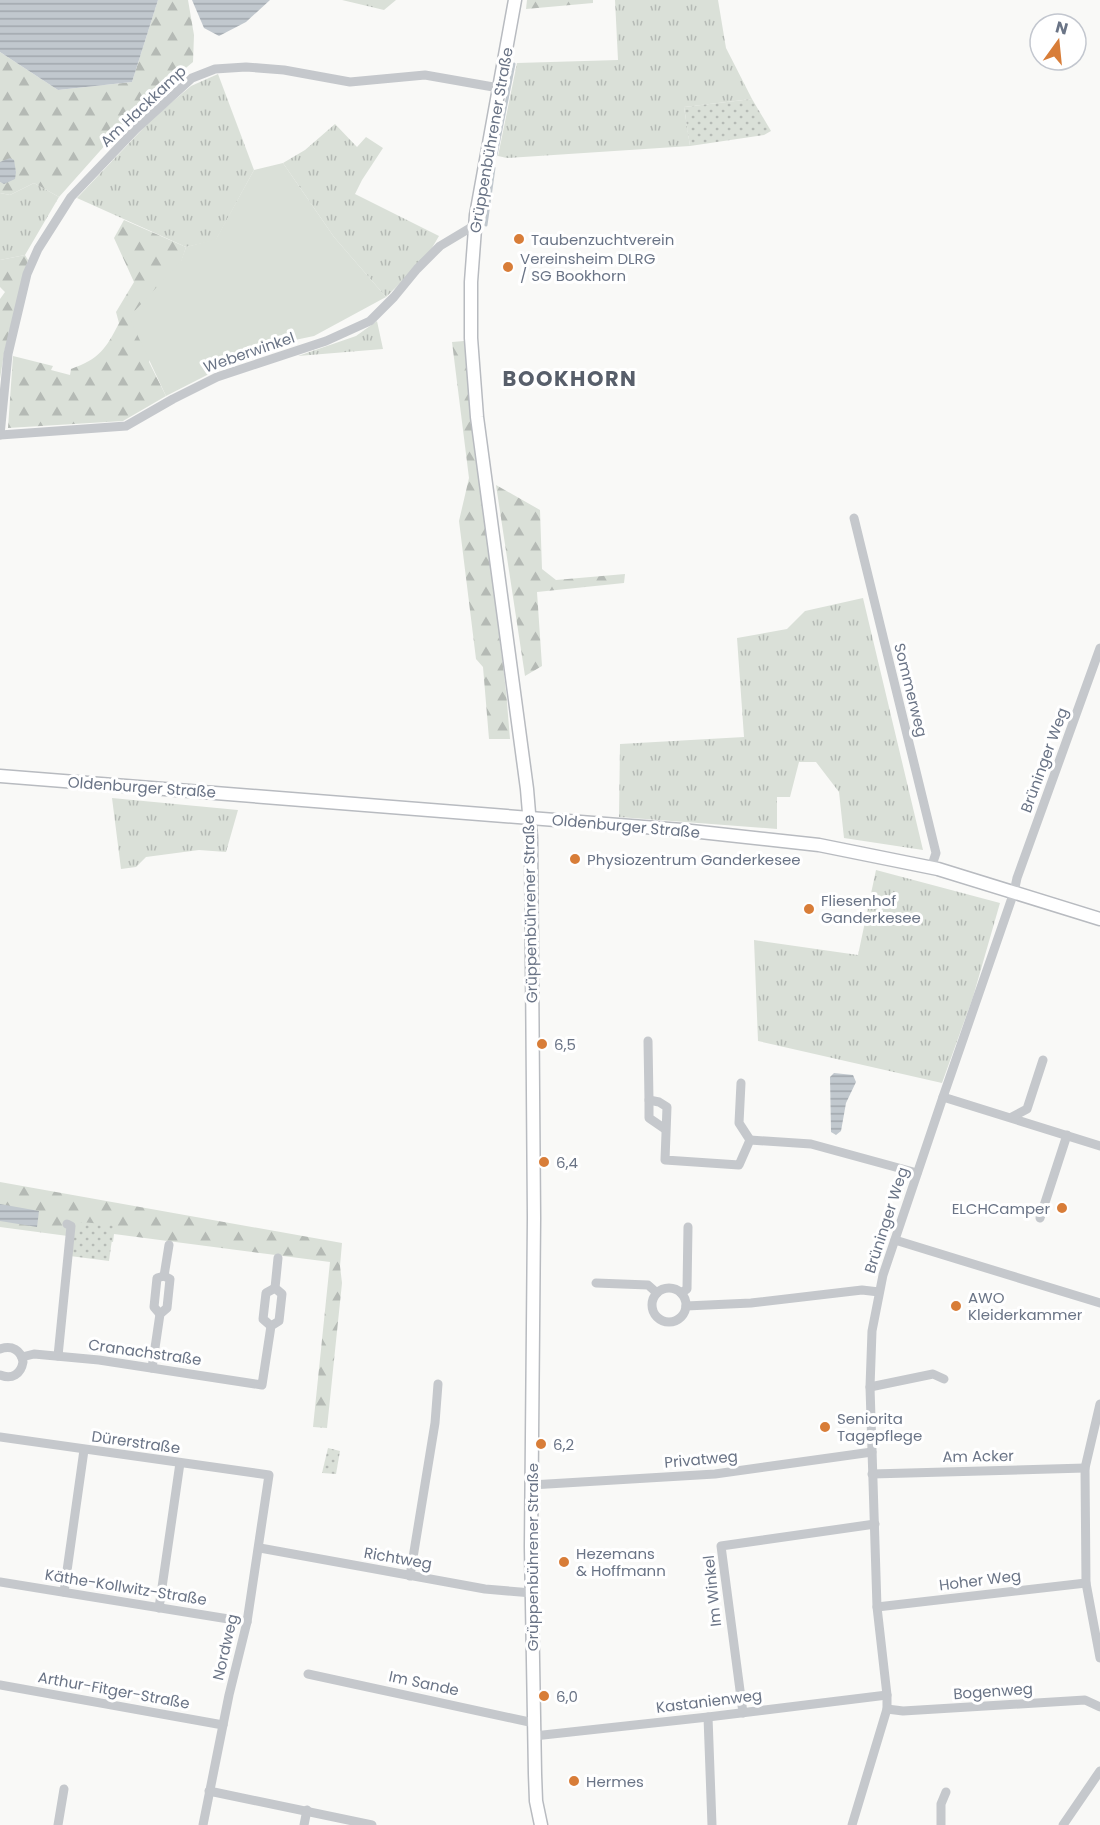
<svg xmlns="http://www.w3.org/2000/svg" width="1100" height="1825" font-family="Poppins,sans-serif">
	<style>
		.grass { fill: url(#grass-tufts) }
		.forest { fill: url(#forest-firs) }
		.park { fill: url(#park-dots) }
		.pitch { fill: #dae0d8 }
		.water { fill: url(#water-rules) }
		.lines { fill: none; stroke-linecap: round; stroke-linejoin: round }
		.stream { stroke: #c1c8ce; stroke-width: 3 }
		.secondary-casing { stroke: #b8bbc0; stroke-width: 15 }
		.street { stroke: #c5c8cc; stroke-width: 9 }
		.secondary { stroke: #fff; stroke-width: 12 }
		.poi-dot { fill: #d87d38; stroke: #fff; stroke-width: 2 }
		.labels { text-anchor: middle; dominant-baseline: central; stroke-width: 6; stroke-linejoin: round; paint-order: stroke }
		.street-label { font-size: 15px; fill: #6a7486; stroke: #fff }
		.poi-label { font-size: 15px; fill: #6a7486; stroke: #fff; text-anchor: start }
		.district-label { font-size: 21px; font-weight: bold; letter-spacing: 1.5px; fill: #585f6b; stroke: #fff }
	</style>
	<defs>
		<pattern id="grass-tufts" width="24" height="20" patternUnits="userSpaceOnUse" patternTransform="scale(1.5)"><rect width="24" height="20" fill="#dae0d8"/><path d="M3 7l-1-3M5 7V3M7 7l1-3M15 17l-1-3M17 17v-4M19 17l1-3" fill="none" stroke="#b5bab5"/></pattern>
		<pattern id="forest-firs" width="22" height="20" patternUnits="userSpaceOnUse" patternTransform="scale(1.5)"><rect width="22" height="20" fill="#dae0d8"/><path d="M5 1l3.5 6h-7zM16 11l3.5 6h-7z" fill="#b5bab5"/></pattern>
		<pattern id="park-dots" width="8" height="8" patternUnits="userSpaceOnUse" patternTransform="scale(1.5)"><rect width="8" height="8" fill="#dae0d8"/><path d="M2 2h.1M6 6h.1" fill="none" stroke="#b5bab5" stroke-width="1.8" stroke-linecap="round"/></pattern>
		<pattern id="water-rules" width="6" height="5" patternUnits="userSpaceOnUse" patternTransform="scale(1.5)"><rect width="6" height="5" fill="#c1c8ce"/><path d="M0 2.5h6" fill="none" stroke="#a1a7ad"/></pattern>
	</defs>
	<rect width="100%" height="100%" fill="#f9f9f7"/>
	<!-- grass -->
	<g class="grass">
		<polygon points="342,0 396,0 384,10"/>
		<polygon points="615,0 718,0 726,48 752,99 684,107 690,146 507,158 498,156 517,63 618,60"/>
		<polygon points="218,74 254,170 216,240 186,247 77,198 153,118 191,86"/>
		<polygon points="335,124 357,147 366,137 383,148 362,180 355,194 439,236 426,258 386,297 334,237 283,163 305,150"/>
		<polygon points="34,183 59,197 25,255 0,260 0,193 10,195"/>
		<polygon points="377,321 383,349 298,356 356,336"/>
		<polygon points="863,598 923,850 844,838 839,792 816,762 799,762 790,797 777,797 777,829 619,817 620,744 744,737 737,638 787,629 805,611"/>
		<polygon points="112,798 238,810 226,852 199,850 146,857 136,867 121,869"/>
		<polygon points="876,870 1000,903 973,997 942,1083 758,1041 754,940 858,955"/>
	</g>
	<!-- forest -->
	<g class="forest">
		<polygon points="158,0 188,0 194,35 193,62 140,106 59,197 34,183 10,195 0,193 0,182 4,184 16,172 13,160 0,162 0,52 58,90 132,82"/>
		<polygon points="527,0 593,0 593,3 526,9"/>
		<path d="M124,220l62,27 -37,115 17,34 -43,25 -115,7 5,-72 40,10 -2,4 19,5 1,-6c28,-10 35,-20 48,-46l-3,-11 18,-30 -20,-44z"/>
		<polygon points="25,255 28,260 4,353 0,379 0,299 5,292 0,287 0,260"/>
		<polygon points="464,341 506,691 510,739 489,739 483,667 476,659 459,521 469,478 452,342"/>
		<polygon points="496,485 540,510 542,569 556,580 625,574 624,583 537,592 542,666 525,676"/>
		<polygon points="0,1182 342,1243 340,1266 342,1283 327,1428 313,1427 330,1262 114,1234 113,1242 0,1227"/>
	</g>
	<!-- park -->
	<g class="park">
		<polygon points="752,99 771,131 764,135 690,146 684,107"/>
		<polygon points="81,1222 114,1225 109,1261 70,1256 71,1238"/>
		<polygon points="328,1448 340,1451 336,1474 322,1473"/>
	</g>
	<!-- pitch -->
	<polygon class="pitch" points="283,163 334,237 386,297 314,336 271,345 252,352 166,396 129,317 181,261 186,247 216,239 254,170"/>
	<!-- water -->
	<g class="water">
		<polygon points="0,0 158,0 132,82 58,90 0,52"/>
		<polygon points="192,0 270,0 246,22 219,36 204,28"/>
		<polygon points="10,158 14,160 16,172 15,179 4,184 0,182 0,162"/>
		<polygon points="834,1073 853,1075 856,1082 846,1103 841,1131 836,1135 831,1132 830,1077"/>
		<polygon points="0,1204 39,1211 37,1227 0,1221"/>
	</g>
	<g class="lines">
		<!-- stream -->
		<g class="stream">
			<polyline points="496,155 514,64"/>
			<polyline points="486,225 494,168"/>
		</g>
		<!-- secondary casing -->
		<g class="secondary-casing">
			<g id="secondary">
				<polyline points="515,0 476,215 471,282 471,338 477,417 527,789 531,837 534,1218 531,1547 535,1774 536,1801 541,1825"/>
				<polyline points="0,776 682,830 819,845 938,869 1100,919"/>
			</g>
		</g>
		<!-- street -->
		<g class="street">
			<polyline points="0,435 8,354 27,274 38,249 71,197 136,129 192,78 215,69 246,67 284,70 350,82 425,75 499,88"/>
			<polyline points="0,435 126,426 173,399 217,377 326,341 370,321 394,297 417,269 440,246 475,225"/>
			<polyline points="854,518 936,853 931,868"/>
			<polyline points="648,1041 649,1100 659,1102 667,1107 665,1160 739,1165 750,1140 811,1144 917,1173"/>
			<polyline points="741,1083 739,1123 750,1140"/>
			<polyline points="943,1097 1100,1146"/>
			<polyline points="649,1100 649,1118 665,1129"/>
			<polyline points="1012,1117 1027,1109 1043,1060"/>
			<polyline points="1040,1218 1067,1135"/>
			<polyline points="895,1240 1100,1303"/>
			<polyline points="596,1283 648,1285 657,1293"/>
			<circle cx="669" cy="1305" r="17"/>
			<polyline points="681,1293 687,1289 688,1227"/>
			<polyline points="686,1306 751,1303 862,1290 879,1292"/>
			<polyline points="160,1314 154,1307 157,1278 164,1276"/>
			<polyline points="271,1326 263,1319 266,1293 275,1288"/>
			<path d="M0,1349c12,-4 21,1 23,13 -2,12 -11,18 -23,13"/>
			<polyline points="58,1356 71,1226 67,1224"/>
			<polyline points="22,1357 34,1354 99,1360 262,1385 271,1326 279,1321 282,1294 275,1288 278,1258"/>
			<polyline points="152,1368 160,1314 167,1308 170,1279 164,1276 169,1245"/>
			<polyline points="870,1387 933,1374 944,1379"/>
			<polyline points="1100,1404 1085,1468 1086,1583 1100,1658"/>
			<polyline points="0,1437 269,1475 247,1622 229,1695 203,1825"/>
			<polyline points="872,1474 1085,1468"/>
			<polyline points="531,1485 715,1474 872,1452"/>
			<polyline points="260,1548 485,1589 532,1593"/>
			<polyline points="410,1576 435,1423 438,1384"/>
			<polyline points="0,1582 247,1622"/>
			<polyline points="64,1592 84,1450"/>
			<polyline points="877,1607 1086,1583"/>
			<polyline points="159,1608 180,1463"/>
			<polyline points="308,1674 534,1723"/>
			<polyline points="0,1685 223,1725"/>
			<polyline points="887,1709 903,1711 1085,1700 1100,1707"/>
			<polyline points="743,1713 721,1546 875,1524"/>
			<polyline points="708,1717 712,1825"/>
			<polyline points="534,1736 708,1717 887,1695"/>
			<polyline points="209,1791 372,1825"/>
			<polyline points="58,1825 64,1789"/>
			<polyline points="304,1825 307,1810"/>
			<polyline points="852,1825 887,1709 887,1695 877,1607 870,1387 872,1331 883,1275 943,1097 1014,892 1017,878 1100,648"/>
			<polyline points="941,1825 941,1804 946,1792"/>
			<polyline points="1063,1825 1100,1771"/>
		</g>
		<!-- secondary -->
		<use href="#secondary" class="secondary"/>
	</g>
	<!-- markers -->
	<g class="poi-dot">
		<circle cx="519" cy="239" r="6"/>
		<circle cx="508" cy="267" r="6"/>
		<circle cx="575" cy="859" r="6"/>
		<circle cx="809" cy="909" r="6"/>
		<circle cx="542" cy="1044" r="6"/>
		<circle cx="544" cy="1162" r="6"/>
		<circle cx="1062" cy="1208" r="6"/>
		<circle cx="956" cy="1306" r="6"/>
		<circle cx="825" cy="1427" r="6"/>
		<circle cx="541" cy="1444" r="6"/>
		<circle cx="564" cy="1562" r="6"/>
		<circle cx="544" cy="1696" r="6"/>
		<circle cx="574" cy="1781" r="6"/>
	</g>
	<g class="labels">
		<!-- street labels -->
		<g class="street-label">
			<text transform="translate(143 106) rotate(-43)">Am Hackkamp</text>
			<text transform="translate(491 140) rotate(-80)">Grüppenbührener Straße</text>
			<text transform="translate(249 352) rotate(-19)">Weberwinkel</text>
			<text transform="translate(911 690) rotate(76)">Sommerweg</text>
			<text transform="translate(1044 760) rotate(-70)">Brüninger Weg</text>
			<text transform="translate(142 787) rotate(4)">Oldenburger Straße</text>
			<text transform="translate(626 826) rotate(5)">Oldenburger Straße</text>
			<text transform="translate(530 909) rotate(-91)">Grüppenbührener Straße</text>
			<text transform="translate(886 1220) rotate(-72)">Brüninger Weg</text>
			<text transform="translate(145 1352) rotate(8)">Cranachstraße</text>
			<text transform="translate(136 1442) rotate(8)">Dürerstraße</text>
			<text transform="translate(978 1456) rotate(-1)">Am Acker</text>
			<text transform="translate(701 1459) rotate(-5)">Privatweg</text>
			<text transform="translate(532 1557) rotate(-90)">Grüppenbührener Straße</text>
			<text transform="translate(398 1558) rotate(10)">Richtweg</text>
			<text transform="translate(980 1580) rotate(-7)">Hoher Weg</text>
			<text transform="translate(126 1587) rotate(9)">Käthe-Kollwitz-Straße</text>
			<text transform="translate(712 1591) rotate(-96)">Im Winkel</text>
			<text transform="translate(225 1647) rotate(-77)">Nordweg</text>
			<text transform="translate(424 1683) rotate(12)">Im Sande</text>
			<text transform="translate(114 1690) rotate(10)">Arthur-Fitger-Straße</text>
			<text transform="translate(993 1691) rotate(-4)">Bogenweg</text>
			<text transform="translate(709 1701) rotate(-7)">Kastanienweg</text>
		</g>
		<!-- poi labels -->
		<g class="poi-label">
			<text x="531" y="239">Taubenzuchtverein</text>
			<text x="520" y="258">Vereinsheim DLRG<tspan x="520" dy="17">/ SG Bookhorn</tspan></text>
			<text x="587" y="859">Physiozentrum Ganderkesee</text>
			<text x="821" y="900">Fliesenhof<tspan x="821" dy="17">Ganderkesee</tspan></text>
			<text x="554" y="1044">6,5</text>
			<text x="556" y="1162">6,4</text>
			<text x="1050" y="1208" text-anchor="end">ELCHCamper</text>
			<text x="968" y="1297">AWO<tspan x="968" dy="17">Kleiderkammer</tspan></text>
			<text x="837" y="1418">Seniorita<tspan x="837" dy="17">Tagepflege</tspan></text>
			<text x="553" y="1444">6,2</text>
			<text x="576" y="1553">Hezemans<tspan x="576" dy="17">&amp; Hoffmann</tspan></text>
			<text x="556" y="1696">6,0</text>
			<text x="586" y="1781">Hermes</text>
		</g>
		<!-- district labels -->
		<g class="district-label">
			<text x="570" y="378">BOOKHORN</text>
		</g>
	</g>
	<!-- north arrow -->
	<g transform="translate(1058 42) rotate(15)"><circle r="28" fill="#ffffff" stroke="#c3c7cf" stroke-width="1.5"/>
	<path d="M0-4.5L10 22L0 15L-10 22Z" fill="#d87d38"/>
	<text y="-9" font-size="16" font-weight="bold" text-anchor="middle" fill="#6a7486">N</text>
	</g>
</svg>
